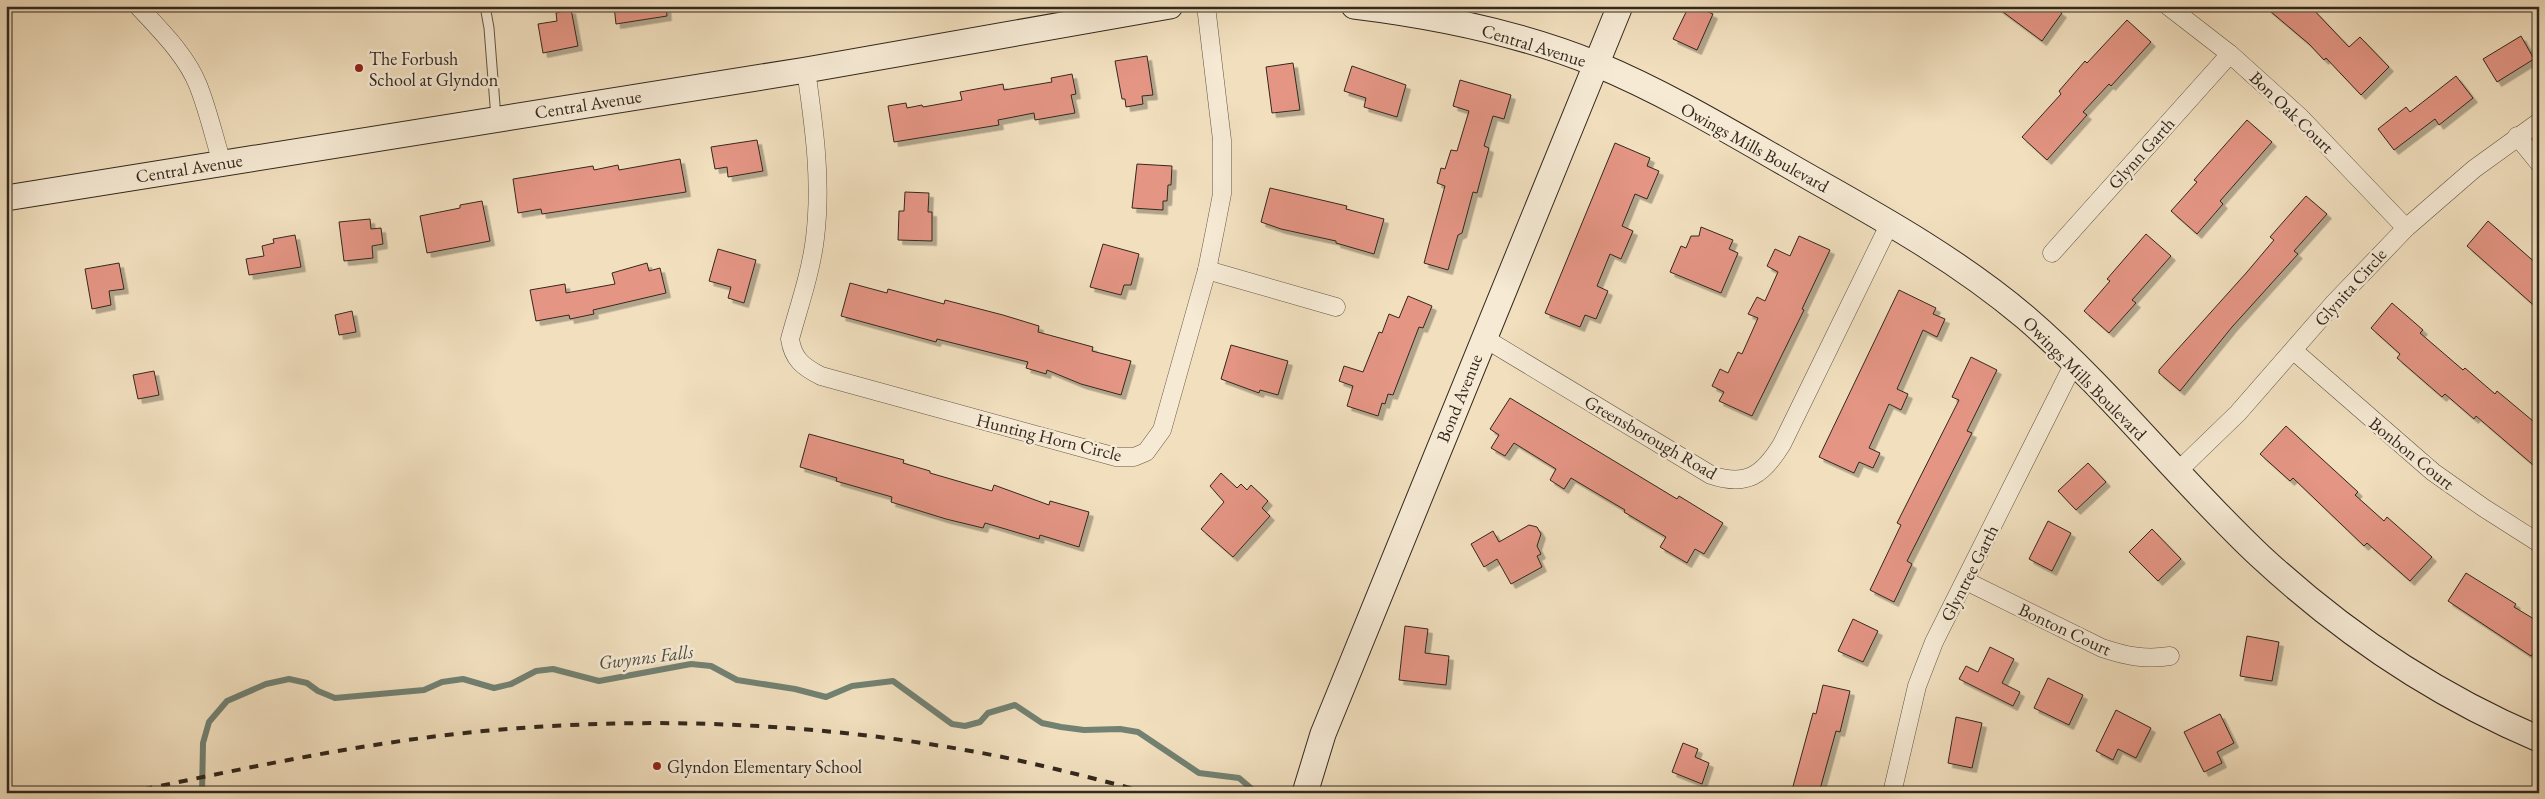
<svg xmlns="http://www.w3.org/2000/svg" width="2545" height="799" font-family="'EB Garamond',serif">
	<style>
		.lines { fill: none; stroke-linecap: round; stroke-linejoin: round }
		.stream { stroke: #728172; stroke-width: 6 }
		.building { fill: #e49584; stroke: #33281d; filter: url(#shadow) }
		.lane-casing { stroke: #625645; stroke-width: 11 }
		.street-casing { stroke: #625645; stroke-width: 19 }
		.secondary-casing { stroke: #33281d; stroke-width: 27 }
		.lane { stroke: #f6ead5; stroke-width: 9 }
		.street { stroke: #f6ead5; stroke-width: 18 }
		.secondary { stroke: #f6ead5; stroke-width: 25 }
		.rail { stroke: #33281d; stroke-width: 4; stroke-dasharray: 9 9; stroke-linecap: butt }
		.poi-dot { fill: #8f2418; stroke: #f6ead5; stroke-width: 2 }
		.labels { text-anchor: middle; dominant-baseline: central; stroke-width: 5; stroke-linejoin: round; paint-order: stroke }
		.street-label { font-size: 18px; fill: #33281d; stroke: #f6ead5 }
		.poi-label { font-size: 18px; fill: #33281d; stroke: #f6ead5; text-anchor: start }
		.water-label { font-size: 19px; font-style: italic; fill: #4d4d40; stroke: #f6ead5 }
	</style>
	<defs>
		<filter id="shadow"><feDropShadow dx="4.5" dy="4.5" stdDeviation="0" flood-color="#0004"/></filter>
	</defs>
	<rect width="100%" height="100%" fill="#f1dfbe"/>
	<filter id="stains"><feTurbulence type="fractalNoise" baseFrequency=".004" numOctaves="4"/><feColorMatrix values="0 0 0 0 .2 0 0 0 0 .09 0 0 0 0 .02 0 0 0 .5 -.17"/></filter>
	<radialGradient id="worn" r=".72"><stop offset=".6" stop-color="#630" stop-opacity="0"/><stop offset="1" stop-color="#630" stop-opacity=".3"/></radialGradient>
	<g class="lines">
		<!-- stream -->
		<polyline class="stream" points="202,793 203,743 209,722 227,701 266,684 289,679 307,683 318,691 335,698 424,690 442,682 463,679 494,688 511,684 536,671 553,669 599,681 691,664 711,666 737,680 795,689 826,697 852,686 893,681 952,724 965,726 980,722 988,713 1015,705 1042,723 1061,727 1084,730 1120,729 1138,732 1199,773 1239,778 1252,789 1253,793"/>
	</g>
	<!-- building -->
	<g class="building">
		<polygon points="614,6 666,6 667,16 616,24"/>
		<polygon points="1689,6 1695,6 1713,14 1697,50 1673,39"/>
		<polygon points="1995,6 2052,6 2062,13 2042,41"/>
		<polygon points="2264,6 2310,6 2349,47 2360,37 2389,67 2361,95 2326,58 2324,60 2309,44"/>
		<polygon points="571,9 578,46 543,53 538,24 557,21 556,13"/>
		<polygon points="2127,20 2151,42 2111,86 2109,84 2083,112 2087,115 2047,160 2022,137 2061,94 2059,91 2085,61 2087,63"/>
		<polygon points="2521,36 2534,59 2497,82 2483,59"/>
		<polygon points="1147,56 1153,95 1142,96 1143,104 1126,107 1125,99 1122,99 1115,61"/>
		<polygon points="1293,63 1300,110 1272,113 1266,67"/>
		<polygon points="1352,66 1406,85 1397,117 1364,107 1366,98 1344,91"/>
		<polygon points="1072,74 1076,94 1071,95 1075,113 1035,120 1034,113 998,120 999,125 894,142 888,106 906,103 907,108 922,105 923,107 962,100 960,92 1003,84 1004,90 1052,82 1051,78"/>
		<polygon points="2456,76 2473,98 2439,125 2435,119 2394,150 2378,129 2406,107 2410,112"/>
		<polygon points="1460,80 1511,95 1504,119 1493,116 1484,146 1489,148 1477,193 1473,192 1462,233 1458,235 1448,270 1424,263 1445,186 1437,183 1441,168 1445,169 1451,150 1457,151 1469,111 1453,106"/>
		<polygon points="2247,120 2272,142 2220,201 2223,204 2197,234 2171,211 2197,182 2194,180"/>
		<polygon points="757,140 763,171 728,177 727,167 715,169 711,147"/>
		<polygon points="1615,143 1650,158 1647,166 1659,171 1647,199 1635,194 1622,226 1633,231 1621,259 1610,254 1597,286 1608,291 1596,319 1585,315 1580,327 1545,313"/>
		<polygon points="680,159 686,192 542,214 541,209 518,213 513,179 593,166 594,170 618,165 619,170"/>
		<polygon points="1137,164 1172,166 1171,185 1168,185 1167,201 1163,201 1163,210 1132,208"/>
		<polygon points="1270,188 1347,206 1346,209 1384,219 1374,254 1336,243 1336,241 1281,229 1261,222"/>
		<polygon points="905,192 929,193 928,212 932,212 932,241 898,240 899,211 904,211"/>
		<polygon points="2306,196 2327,214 2294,251 2298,254 2232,327 2180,391 2159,373 2159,370 2247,272 2274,240 2270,237"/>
		<polygon points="482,201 490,241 427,253 420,216 460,208 460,205"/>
		<polygon points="370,219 371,229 381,228 383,244 372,246 373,258 344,261 339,222"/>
		<polygon points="2488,221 2539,266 2539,310 2467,246"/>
		<polygon points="1701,227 1733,240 1729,249 1738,253 1721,293 1670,272 1681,246 1686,248 1691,236 1699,236"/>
		<polygon points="2146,234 2171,256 2132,300 2136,303 2109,333 2084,311 2110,281 2107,279"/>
		<polygon points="295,235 301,267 249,275 246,259 264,256 262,246 274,243 273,239"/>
		<polygon points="1799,236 1830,250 1802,309 1804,310 1752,416 1719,401 1724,392 1712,386 1720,369 1728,373 1738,352 1742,354 1758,318 1748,314 1757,297 1765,301 1778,272 1767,266 1775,249 1790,256"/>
		<polygon points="1103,244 1139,254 1131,285 1124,285 1121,295 1090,287"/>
		<polygon points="718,249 756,260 744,303 728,298 731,287 709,281"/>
		<polygon points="119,263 124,289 109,291 111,305 92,309 85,269"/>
		<polygon points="647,263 649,271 660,268 666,293 593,310 594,314 570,319 569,315 536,321 530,290 565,284 566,293 615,284 612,273"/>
		<polygon points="850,283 887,293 888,289 944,304 945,300 1003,315 1039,326 1038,332 1093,347 1092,351 1131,361 1121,395 1081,384 1047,370 1046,374 1026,368 1028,362 937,339 936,342 841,316"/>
		<polygon points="1899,290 1936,308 1933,314 1945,319 1937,337 1923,330 1897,389 1908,394 1901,410 1889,404 1869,448 1880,453 1873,468 1859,462 1854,473 1819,457"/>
		<polygon points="1408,296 1432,306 1423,328 1419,327 1393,395 1388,394 1385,404 1382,403 1378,416 1347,406 1353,386 1339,381 1344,366 1363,372 1379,332 1382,333 1389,314 1399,318"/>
		<polygon points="2392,303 2423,330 2420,333 2463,370 2465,368 2495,394 2497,391 2539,426 2539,470 2476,416 2474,419 2445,394 2442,397 2397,358 2400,354 2371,328"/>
		<polygon points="352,311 356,332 339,335 335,315"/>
		<polygon points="1231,345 1288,361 1278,395 1260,390 1259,393 1221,379"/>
		<polygon points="1971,357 1997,370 1967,431 1972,433 1907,561 1912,564 1894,602 1870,590 1901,525 1897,523 1959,400 1952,397"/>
		<polygon points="154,371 159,395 138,399 133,375"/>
		<polygon points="1510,398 1677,499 1679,496 1723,523 1704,554 1695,549 1687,563 1660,547 1666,537 1624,512 1625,510 1571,478 1564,489 1550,480 1556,469 1514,443 1505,456 1491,448 1499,435 1490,429"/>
		<polygon points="2286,426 2358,492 2355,495 2384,521 2387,517 2432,557 2410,581 2367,543 2364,546 2293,478 2290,481 2260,454"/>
		<polygon points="809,434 904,460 903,463 930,471 930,473 992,491 994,485 1049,505 1050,501 1089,512 1079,547 1040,535 1039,539 985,523 983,528 946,519 891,502 892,497 836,481 837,478 800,467"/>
		<polygon points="2088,463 2106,482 2076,510 2058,491"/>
		<polygon points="1221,473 1237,488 1241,484 1247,490 1251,485 1268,501 1262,508 1270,516 1233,557 1201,529 1224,502 1210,486"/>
		<polygon points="2048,521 2071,533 2052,571 2029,559"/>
		<polygon points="1529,525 1537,527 1541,534 1537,546 1541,554 1537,556 1542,567 1511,584 1497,559 1484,567 1471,544 1493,531 1499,542"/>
		<polygon points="2152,529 2181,559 2158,581 2129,552"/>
		<polygon points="2466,573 2516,604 2514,607 2539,622 2539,655 2534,652 2531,656 2448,601"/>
		<polygon points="1853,619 1878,631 1863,662 1838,651"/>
		<polygon points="1405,626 1428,629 1425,653 1449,656 1446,685 1399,680"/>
		<polygon points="2247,636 2279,642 2272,681 2240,676"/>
		<polygon points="1990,647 2014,659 2002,683 2020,692 2013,706 1959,679 1966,666 1978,672"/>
		<polygon points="2048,678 2083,695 2069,725 2034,708"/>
		<polygon points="1823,685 1850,691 1840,732 1836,731 1819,793 1802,793 1792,790 1813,713 1816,714"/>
		<polygon points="2116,710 2151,728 2136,758 2118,749 2113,760 2096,751"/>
		<polygon points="2220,714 2234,743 2217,752 2222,763 2204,772 2184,732"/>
		<polygon points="1956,717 1982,723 1972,768 1948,763"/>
		<polygon points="1683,743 1698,749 1695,757 1709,763 1702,784 1672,772"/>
	</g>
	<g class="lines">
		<!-- lane casing -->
		<g class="lane-casing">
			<polyline id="lane" points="485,6 489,28 496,118"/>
		</g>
		<!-- street casing -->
		<g class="street-casing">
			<g id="street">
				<path d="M138,6c22,24 48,49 60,79 10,25 16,52 24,78"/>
				<polyline points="2168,6 2230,54 2300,117 2406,228"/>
				<path d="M806,70c8,56 16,111 9,168 -4,34 -16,68 -25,101 3,20 13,28 31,37l295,81h18l12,-5 16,-22 45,-160 8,-40 7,-36v-54l-16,-134"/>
				<polyline points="2517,136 2539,163"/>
				<polyline points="2052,253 2230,54"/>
				<polyline points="1207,270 1336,307"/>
				<path d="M1484,338l227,137c36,12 52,0 71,-31l108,-221"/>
				<polyline points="2294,351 2433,472 2484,508 2539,543"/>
				<polyline points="2178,471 2238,413 2334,303 2406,228 2474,169 2539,122"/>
				<path d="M1966,581l136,67c24,8 43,12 68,8"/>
				<polyline points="1892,793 1917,686 1934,642 2074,363"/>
			</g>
		</g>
		<!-- secondary casing -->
		<g class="secondary-casing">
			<g id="secondary">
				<path d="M1354,6c82,10 166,27 242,58 77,32 149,77 220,117 73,41 145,82 209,136 85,73 154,163 235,239 82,76 175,139 279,183"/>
				<polyline points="6,198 806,70 1170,6"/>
				<polyline points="1305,793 1323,734 1620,6"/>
			</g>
		</g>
		<!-- lane -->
		<use href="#lane" class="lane"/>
		<!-- street -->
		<use href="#street" class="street"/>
		<!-- secondary -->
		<use href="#secondary" class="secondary"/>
		<!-- rail -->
		<path class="rail" d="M126,793c130,-27 262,-56 395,-65 162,-12 332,-2 491,31 46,10 92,22 137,34"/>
	</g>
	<!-- markers -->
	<g class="poi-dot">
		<circle cx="359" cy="68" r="5"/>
		<circle cx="657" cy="766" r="5"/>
	</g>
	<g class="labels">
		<!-- street labels -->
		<g class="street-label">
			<text transform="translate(1534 45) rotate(17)">Central Avenue</text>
			<text transform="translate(588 104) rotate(-9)">Central Avenue</text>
			<text transform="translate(2292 112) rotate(44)">Bon Oak Court</text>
			<text transform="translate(1755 147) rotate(29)">Owings Mills Boulevard</text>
			<text transform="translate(2141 153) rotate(-48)">Glynn Garth</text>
			<text transform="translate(189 168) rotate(-9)">Central Avenue</text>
			<text transform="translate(2350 287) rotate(-48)">Glynita Circle</text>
			<text transform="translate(2085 378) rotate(45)">Owings Mills Boulevard</text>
			<text transform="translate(1459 398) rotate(-68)">Bond Avenue</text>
			<text transform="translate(1049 437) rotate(14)">Hunting Horn Circle</text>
			<text transform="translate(1651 437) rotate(30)">Greensborough Road</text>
			<text transform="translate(2412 453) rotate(39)">Bonbon Court</text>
			<text transform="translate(1969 573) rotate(-63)">Glyntree Garth</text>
			<text transform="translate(2065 629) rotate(25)">Bonton Court</text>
		</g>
		<!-- poi labels -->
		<g class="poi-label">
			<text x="369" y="58">The Forbush<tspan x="369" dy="21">School at Glyndon</tspan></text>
			<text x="667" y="766">Glyndon Elementary School</text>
		</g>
		<!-- water labels -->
		<g class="water-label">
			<text transform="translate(646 657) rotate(-7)">Gwynns Falls</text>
		</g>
	</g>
	<!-- margin -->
	<rect width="2545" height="799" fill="none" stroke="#f1dfbe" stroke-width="25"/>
	<rect x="8" y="8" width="2530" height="784" fill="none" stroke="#33281d" stroke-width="2.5"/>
	<rect x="12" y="12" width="2520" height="774" fill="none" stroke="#33281d"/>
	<rect width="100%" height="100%" filter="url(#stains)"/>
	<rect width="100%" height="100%" fill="url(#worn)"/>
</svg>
